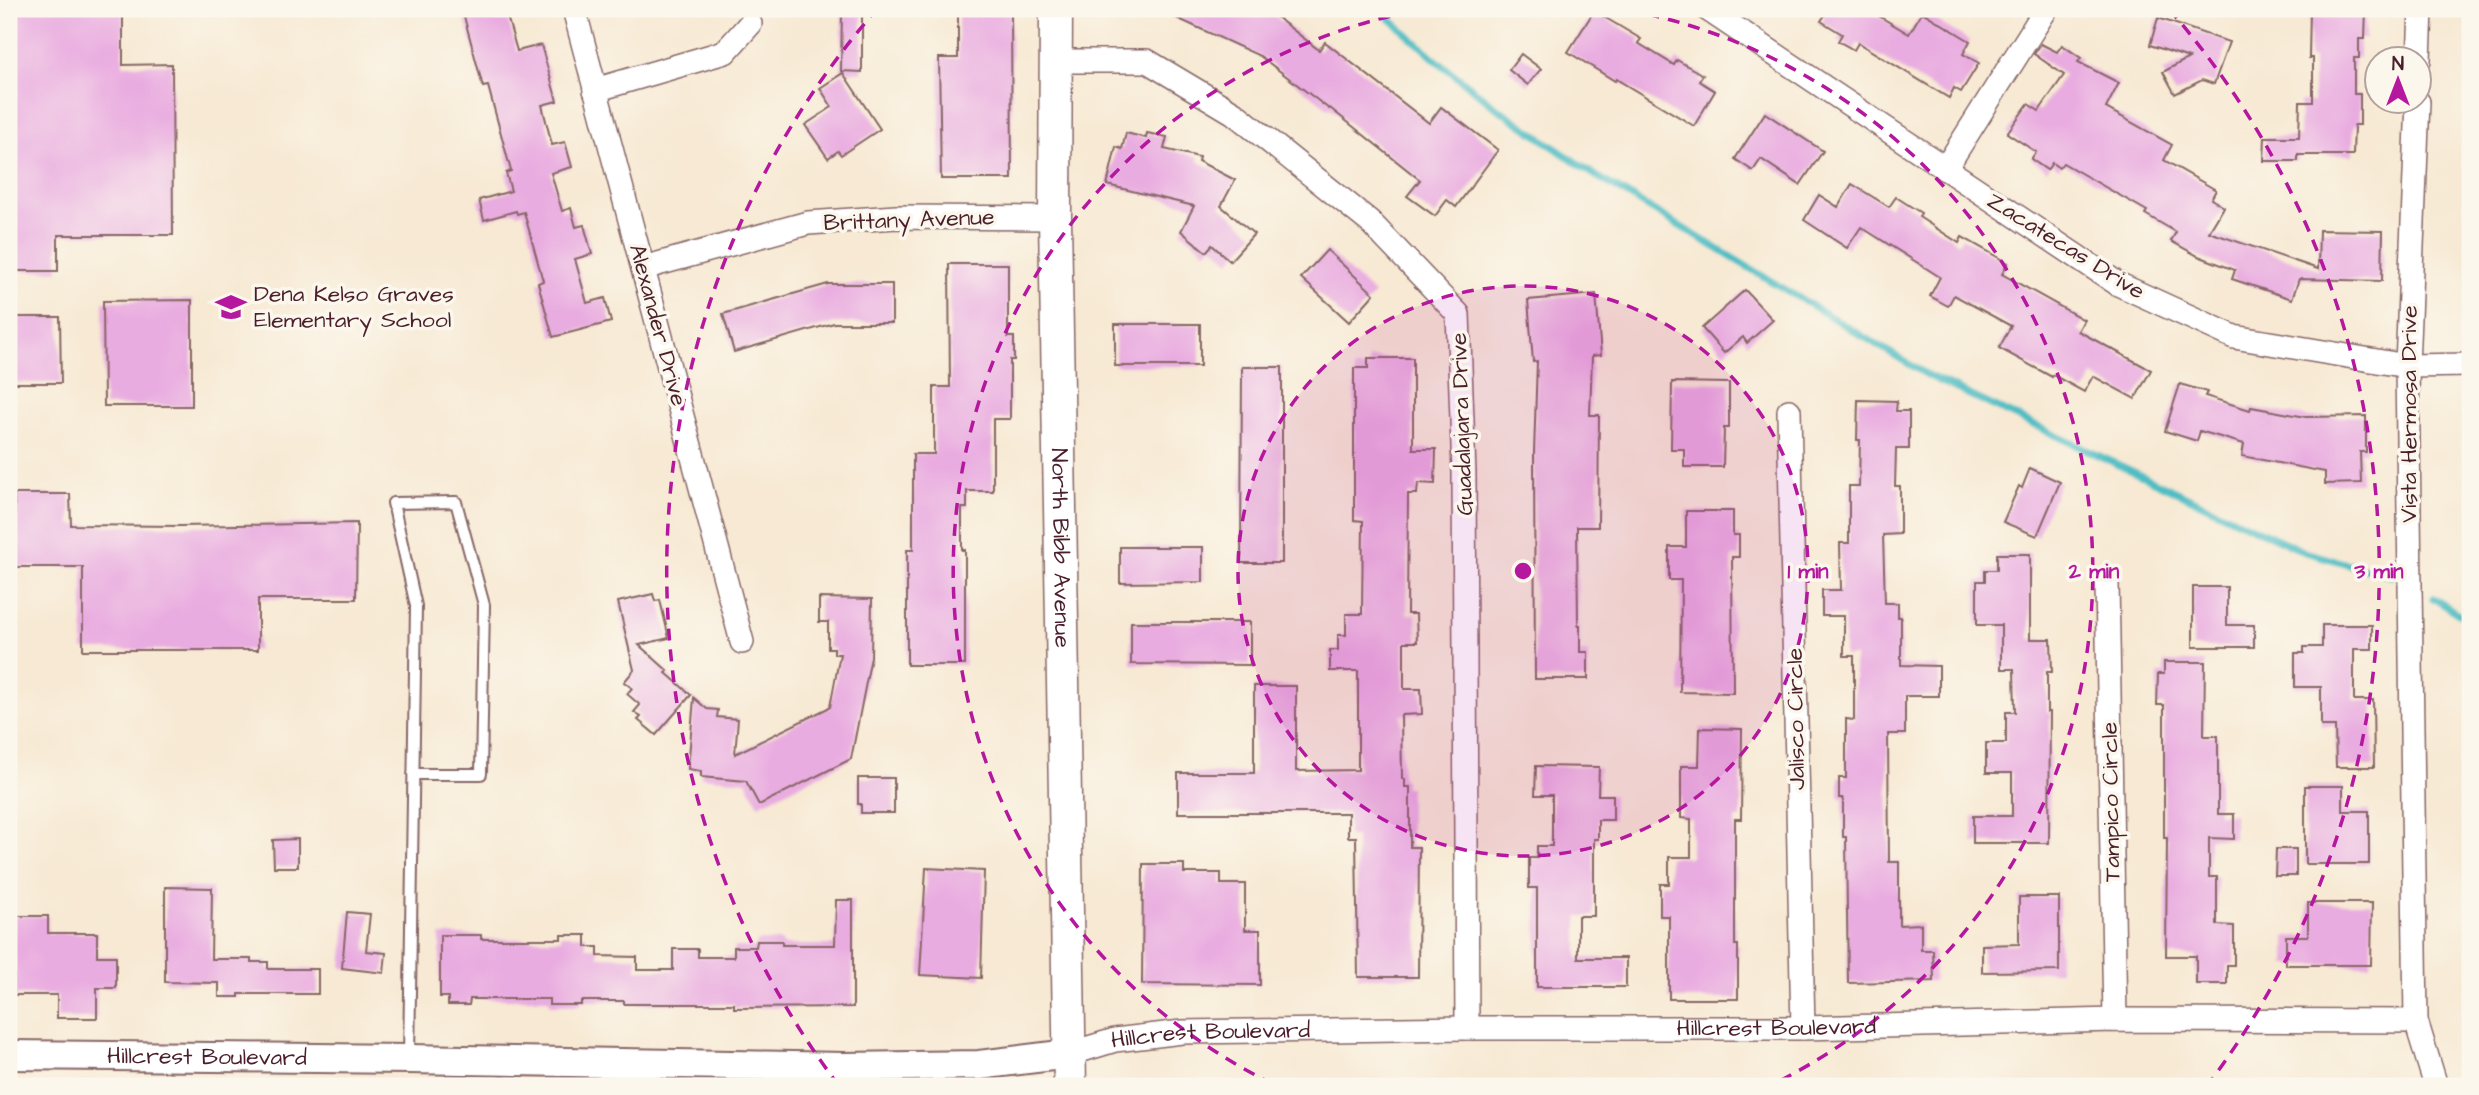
<svg xmlns="http://www.w3.org/2000/svg" width="2479" height="1095" font-family="'Architects Daughter',sans-serif">
	<style>
		.lines { fill: none; stroke-linecap: round; stroke-linejoin: round }
		.stream { stroke: #4fbdc4; stroke-width: 7 }
		.building { fill: #e9ace0 }
		.service-casing { stroke: #876666; stroke-width: 14 }
		.minor-casing { stroke: #876666; stroke-width: 26 }
		.tertiary-casing { stroke: #876666; stroke-width: 32 }
		.secondary-casing { stroke: #876666; stroke-width: 35 }
		.service { stroke: #fff; stroke-width: 10 }
		.minor { stroke: #fff; stroke-width: 23 }
		.tertiary { stroke: #fff; stroke-width: 28 }
		.secondary { stroke: #fff; stroke-width: 32 }
		.ring { fill: none; stroke: #b5179e; stroke-width: 3.5; stroke-dasharray: 12 9 }
		.labels { text-anchor: middle; dominant-baseline: central; stroke-width: 7; stroke-linejoin: round; paint-order: stroke }
		.street-label { font-size: 23px; fill: #4a1f2b; stroke: #fbf7ec }
		.poi-label { font-size: 23px; fill: #4a1f2b; stroke: #fbf7ec; text-anchor: start }
		.centre { fill: #b5179e; stroke: #fbf7ec; stroke-width: 3.5 }
		.ring-label { font-size: 21px; text-anchor: middle; font-weight: bold; fill: #b5179e; stroke: #fbf7ec; stroke-width: 7; stroke-linejoin: round; paint-order: stroke }
	</style>
	<rect width="100%" height="100%" fill="#fbf7ec"/>
	<filter id="ink" filterUnits="userSpaceOnUse"><feTurbulence type="fractalNoise" baseFrequency=".0143" numOctaves="2"/><feDisplacementMap in="SourceGraphic" scale="14" xChannelSelector="R" yChannelSelector="G"/><feConvolveMatrix kernelMatrix="1 2 1 2 8 2 1 2 1" color-interpolation-filters="sRGB"/></filter>
	<filter id="wash" filterUnits="userSpaceOnUse"><feTurbulence type="fractalNoise" baseFrequency=".00686" numOctaves="4" result="noise"/><feDisplacementMap in="SourceGraphic" scale="28" xChannelSelector="R" yChannelSelector="G"/><feGaussianBlur stdDeviation="1.57" result="paint"/><feColorMatrix in="noise" values="0 0 0 0 0 0 0 0 0 0 0 0 0 0 0 0 0 1.4 0 .05"/><feComposite in="paint" operator="in"/></filter>
	<g filter="url(#wash)">
		<rect width="100%" height="100%" fill="#f7e9d3"/>
		<g class="lines">
			<!-- stream -->
			<g class="stream">
				<polyline points="1379,9 1435,59 1490,103 1593,174 1929,376 2305,552 2391,576"/>
				<polyline points="2433,598 2470,621"/>
			</g>
		</g>
		<g id="blocks">
			<!-- building -->
			<g class="building">
				<polygon points="9,9 123,9 123,65 172,64 173,235 58,235 58,271 9,271"/>
				<polygon points="462,9 505,9 517,51 541,45 557,101 542,105 552,145 565,142 572,167 551,173 562,211 571,208 576,227 584,225 592,254 575,259 587,303 605,298 611,322 553,337 538,283 543,281 524,212 517,214 516,211 484,220 479,200 511,191 506,173 511,171 488,86 483,87"/>
				<polygon points="842,9 862,9 862,72 841,71"/>
				<polygon points="958,9 1011,9 1012,179 941,179 939,58 958,58"/>
				<polygon points="1157,9 1266,9 1319,50 1325,42 1429,123 1441,107 1498,150 1456,207 1447,200 1435,216 1407,196 1420,180 1330,108 1329,109 1260,56"/>
				<polygon points="1829,9 1867,9 1909,34 1922,12 1970,41 1963,54 1979,63 1961,92 1954,88 1949,98 1858,43 1854,50 1838,41 1842,34 1821,21"/>
				<polygon points="2310,9 2366,9 2365,39 2359,39 2359,58 2354,58 2354,94 2360,94 2360,125 2354,125 2353,155 2298,155 2298,161 2264,161 2265,137 2299,137 2300,102 2313,102 2313,58 2309,58"/>
				<polygon points="1594,11 1641,39 1638,43 1674,65 1677,60 1703,75 1699,81 1715,91 1694,126 1616,79 1615,81 1568,52"/>
				<polygon points="2158,18 2229,42 2214,84 2202,80 2175,94 2163,72 2189,58 2150,45"/>
				<polygon points="2041,44 2057,52 2062,45 2081,58 2078,62 2119,83 2106,108 2172,145 2164,160 2216,190 2211,199 2224,207 2209,232 2318,269 2319,230 2383,231 2382,281 2299,279 2292,299 2232,279 2235,270 2198,256 2171,241 2176,232 2145,214 2147,211 2063,163 2059,168 2052,163 2047,170 2031,159 2036,152 2007,133 2028,104 2039,111 2064,75 2034,54"/>
				<polygon points="1521,54 1541,69 1528,85 1509,70"/>
				<polygon points="843,73 880,129 841,155 838,151 828,158 805,125 832,107 820,88"/>
				<polygon points="1765,113 1823,151 1800,185 1761,159 1753,171 1735,159"/>
				<polygon points="1126,133 1146,138 1147,133 1167,137 1164,149 1199,157 1198,161 1235,180 1221,206 1254,234 1230,261 1212,245 1206,252 1181,231 1194,206 1107,185 1116,147 1122,149"/>
				<polygon points="1852,184 1889,207 1896,197 1921,213 1919,217 1959,243 1962,237 2008,263 2002,274 2084,320 2078,331 2151,370 2135,399 2093,376 2084,392 2053,375 2052,377 1999,348 2011,326 1954,295 1948,306 1930,296 1940,277 1861,227 1847,248 1804,220 1819,195 1838,207"/>
				<polygon points="1327,250 1374,294 1349,322 1301,278"/>
				<polygon points="949,264 1008,264 1008,337 1014,337 1014,360 1010,360 1010,419 993,419 993,491 967,491 967,508 962,508 962,550 965,550 965,665 907,665 907,550 913,550 913,454 934,454 934,387 950,387"/>
				<polygon points="828,284 892,284 892,323 834,323 734,352 723,314"/>
				<polygon points="1745,290 1773,320 1747,343 1743,337 1724,353 1702,328"/>
				<polygon points="1596,294 1601,355 1592,356 1590,415 1599,415 1598,527 1577,527 1578,625 1580,625 1580,652 1588,652 1588,679 1535,679 1534,453 1537,361 1533,362 1528,300"/>
				<polygon points="192,300 192,406 104,406 103,301"/>
				<polygon points="9,317 60,317 61,383 9,383"/>
				<rect x="1115" y="324" width="85" height="42"/>
				<polygon points="1368,358 1413,358 1413,449 1436,449 1435,484 1418,483 1417,494 1408,494 1407,614 1416,614 1417,642 1404,642 1404,689 1421,689 1422,714 1401,715 1402,779 1405,779 1405,787 1410,787 1410,847 1419,847 1418,977 1358,977 1356,837 1348,837 1348,813 1178,813 1178,773 1254,773 1254,686 1296,686 1296,771 1358,770 1358,671 1330,671 1330,650 1338,650 1338,635 1346,635 1346,614 1362,614 1363,521 1354,520 1354,368 1368,368"/>
				<polygon points="1242,367 1282,367 1282,563 1241,563"/>
				<polygon points="1672,382 1729,383 1729,428 1724,428 1723,467 1684,467 1684,449 1671,449"/>
				<polygon points="2180,384 2207,392 2205,396 2250,410 2251,407 2306,417 2366,416 2366,452 2360,452 2361,483 2325,484 2325,472 2242,456 2244,444 2200,431 2197,441 2165,431"/>
				<polygon points="1858,400 1897,401 1896,411 1909,411 1909,449 1896,449 1895,486 1900,486 1900,534 1883,535 1885,603 1898,603 1898,617 1901,617 1901,665 1939,666 1939,696 1905,696 1905,734 1888,734 1889,862 1899,862 1899,925 1921,924 1921,950 1933,950 1934,981 1848,983 1846,837 1843,837 1843,798 1839,798 1839,778 1846,778 1846,719 1854,720 1854,656 1844,656 1844,616 1822,616 1822,590 1841,590 1840,543 1849,543 1849,486 1859,486 1860,440 1857,440"/>
				<polygon points="2030,468 2060,482 2037,536 2003,522 2019,486 2022,488"/>
				<polygon points="14,494 70,494 71,525 181,526 357,523 356,599 258,599 258,650 83,650 83,567 15,567 15,546 9,546 9,516 15,516"/>
				<polygon points="1686,511 1733,511 1733,535 1739,535 1739,557 1732,557 1733,693 1680,692 1681,580 1669,580 1669,547 1686,547"/>
				<polygon points="1120,547 1203,547 1203,582 1120,583"/>
				<polygon points="1997,554 2030,554 2030,639 2051,639 2052,672 2047,672 2047,712 2050,712 2049,843 1973,843 1973,816 2012,816 2012,773 1986,773 1986,743 2006,743 2006,712 2015,712 2014,669 2001,669 2001,625 1977,625 1977,581 1985,581 1985,570 1997,570"/>
				<polygon points="2193,587 2227,587 2227,625 2254,625 2254,647 2193,647"/>
				<polygon points="653,594 655,601 660,600 669,638 639,645 668,671 666,673 691,695 656,735 638,720 641,717 634,712 640,705 627,694 632,688 624,682 634,670 618,602"/>
				<polygon points="819,598 872,599 871,657 851,759 759,805 746,781 701,777 701,771 688,769 694,698 707,709 718,710 717,717 738,719 735,754 830,707 840,654 834,654 834,648 828,648 828,622 819,622"/>
				<polygon points="1131,622 1250,622 1250,665 1131,664"/>
				<polygon points="2322,625 2372,625 2372,649 2354,649 2354,700 2373,700 2374,767 2336,767 2335,726 2321,726 2321,687 2295,687 2295,653 2304,653 2304,647 2322,647"/>
				<polygon points="2164,662 2205,662 2204,736 2218,736 2218,814 2234,814 2234,839 2209,838 2209,877 2217,877 2217,925 2234,926 2234,965 2227,965 2227,984 2196,984 2196,956 2166,956 2167,838 2164,838 2164,705 2157,705 2158,674 2164,674"/>
				<polygon points="1700,728 1742,729 1741,819 1735,819 1735,945 1738,945 1738,999 1669,999 1669,916 1660,916 1660,884 1669,884 1669,857 1691,857 1691,819 1681,818 1681,766 1699,766"/>
				<polygon points="1536,766 1599,767 1598,795 1613,795 1613,820 1598,820 1598,839 1594,839 1594,916 1578,916 1578,958 1626,958 1626,987 1537,987 1537,888 1529,888 1529,858 1537,858 1537,846 1552,846 1552,795 1535,795"/>
				<polygon points="858,778 894,778 894,813 861,813 861,804 858,804"/>
				<polygon points="2305,786 2343,786 2343,811 2369,811 2369,864 2305,864"/>
				<polygon points="298,839 298,867 274,867 273,840"/>
				<polygon points="2276,849 2296,849 2296,876 2275,876"/>
				<polygon points="1143,864 1184,864 1184,873 1221,873 1221,884 1245,884 1245,930 1260,930 1260,985 1142,984"/>
				<polygon points="926,868 984,871 981,978 920,975"/>
				<polygon points="165,887 212,888 211,959 251,959 251,962 268,962 268,969 318,969 318,994 239,994 239,997 219,997 219,983 165,982"/>
				<polygon points="2019,897 2059,897 2059,971 1982,972 1982,945 2019,944"/>
				<polygon points="836,900 853,900 853,1007 734,1008 734,1004 624,1004 624,1001 581,1001 581,1005 549,1005 549,999 470,999 469,1005 448,1005 448,997 440,997 440,935 481,935 481,939 561,939 561,935 586,935 586,947 598,947 598,956 637,957 637,970 673,970 673,949 698,949 698,957 734,957 734,947 756,947 757,941 782,941 782,945 835,945"/>
				<polygon points="2308,903 2372,903 2371,965 2286,965 2286,936 2308,936"/>
				<polygon points="347,912 370,914 366,951 386,953 384,973 342,968"/>
				<polygon points="14,916 48,916 48,933 97,933 97,956 116,956 116,988 97,988 97,1018 57,1018 57,995 14,995 14,971 9,971 9,935 14,935"/>
			</g>
		</g>
	</g>
	<g filter="url(#ink)">
		<use href="#blocks" fill-opacity="0" stroke="#876666" stroke-width="2"/>
		<g class="lines">
			<!-- service casing -->
			<g class="service-casing">
				<polyline id="service" points="409,1057 416,606 393,503 456,502 484,605 481,774 413,774"/>
			</g>
			<!-- minor casing -->
			<g class="minor-casing">
				<g id="minor">
					<polyline points="574,9 742,642"/>
					<polyline points="1707,9 2118,284 2234,337 2407,366 2470,365"/>
					<polyline points="2419,60 2421,9"/>
					<polyline points="1057,61 1147,61 1234,113 1370,222 1458,314 1464,472 1467,1028"/>
					<polyline points="595,90 725,52 750,24"/>
					<polyline points="2418,102 2407,366 2416,1021 2436,1086"/>
					<polyline points="1945,169 2046,9"/>
					<polyline points="643,268 808,223 896,217 1055,218"/>
					<polyline points="1789,411 1803,1028"/>
					<polyline points="2107,583 2115,1020"/>
					<path id="s1" d="M1069,1054l46,-14 67,-8 285,-4h336l312,-8 301,1"/>
				</g>
			</g>
			<!-- tertiary casing -->
			<g class="tertiary-casing">
				<g id="tertiary">
					<path id="s2" d="M9,1055l400,4 435,8 135,-2 90,-11"/>
				</g>
			</g>
			<!-- secondary casing -->
			<g class="secondary-casing">
				<g id="secondary">
					<path id="s3" d="M1056,9l-1,209 15,868"/>
				</g>
			</g>
			<!-- service -->
			<use href="#service" class="service"/>
			<!-- minor -->
			<use href="#minor" class="minor"/>
			<!-- tertiary -->
			<use href="#tertiary" class="tertiary"/>
			<!-- secondary -->
			<use href="#secondary" class="secondary"/>
		</g>
	</g>
	<!-- distance rings -->
	<circle cx="1523" cy="571" r="285" fill="#b5179e" fill-opacity=".12"/>
	<g class="ring">
		<circle cx="1523" cy="571" r="285"/>
		<path d="M1273 1084A571 571 0 0 1 1419 10M1627 10A571 571 0 0 1 1773 1084"/>
		<path d="M839 1086A856 856 0 0 1 877 9M2169 9A856 856 0 0 1 2207 1086"/>
	</g>
	<!-- icons -->
	<defs>
		<g id="school-bare" transform="scale(2.415)"><path d="M0-5L7-2L0 1L-7-2ZM-4 1L0 2.5L4 1V4Q0 6-4 4Z" fill="#b5179e" stroke="#fbf7ec" stroke-width="2.5" paint-order="stroke"/></g>
	</defs>
	<g fill-rule="evenodd">
		<use href="#school-bare" x="231" y="307"/>
	</g>
	<g class="labels">
		<!-- street labels -->
		<g class="street-label">
			<text transform="translate(909 220) rotate(-2)">Brittany Avenue</text>
			<text transform="translate(2066 246) rotate(32)">Zacatecas Drive</text>
			<text transform="translate(658 325) rotate(75)">Alexander Drive</text>
			<text transform="translate(2409 414) rotate(-90)">Vista Hermosa Drive</text>
			<text transform="translate(1462 424) rotate(-92)">Guadalajara Drive</text>
			<text stroke="none"><textPath href="#s3" startOffset="539">North Bibb Avenue</textPath></text>
			<text transform="translate(1796 719) rotate(-91)">Jalisco Circle</text>
			<text transform="translate(2111 802) rotate(-91)">Tampico Circle</text>
			<text stroke="none"><textPath href="#s1" startOffset="710">Hillcrest Boulevard</textPath></text>
			<text stroke="none"><textPath href="#s1" startOffset="144">Hillcrest Boulevard</textPath></text>
			<text stroke="none"><textPath href="#s2" startOffset="198">Hillcrest Boulevard</textPath></text>
		</g>
		<!-- poi labels -->
		<g class="poi-label">
			<text x="254" y="294">Dena Kelso Graves<tspan x="254" dy="26">Elementary School</tspan></text>
		</g>
	</g>
	<circle cx="1523" cy="571" r="10" class="centre"/>
	<g class="ring-label">
		<text x="1808" y="578">1 min</text>
		<text x="2094" y="578">2 min</text>
		<text x="2379" y="578">3 min</text>
	</g>
	<!-- margin -->
	<rect width="2479" height="1095" fill="none" stroke="#fbf7ec" stroke-width="35"/>
	<!-- north arrow -->
	<g transform="translate(2398 80)"><circle r="33" fill="#fbf7ec" stroke="#b4a19f" stroke-width="2"/>
	<path d="M0-5L12 26L0 18L-12 26Z" fill="#b5179e"/>
	<text y="-10" font-size="19" font-weight="bold" text-anchor="middle" fill="#4a1f2b">N</text>
	</g>
</svg>
